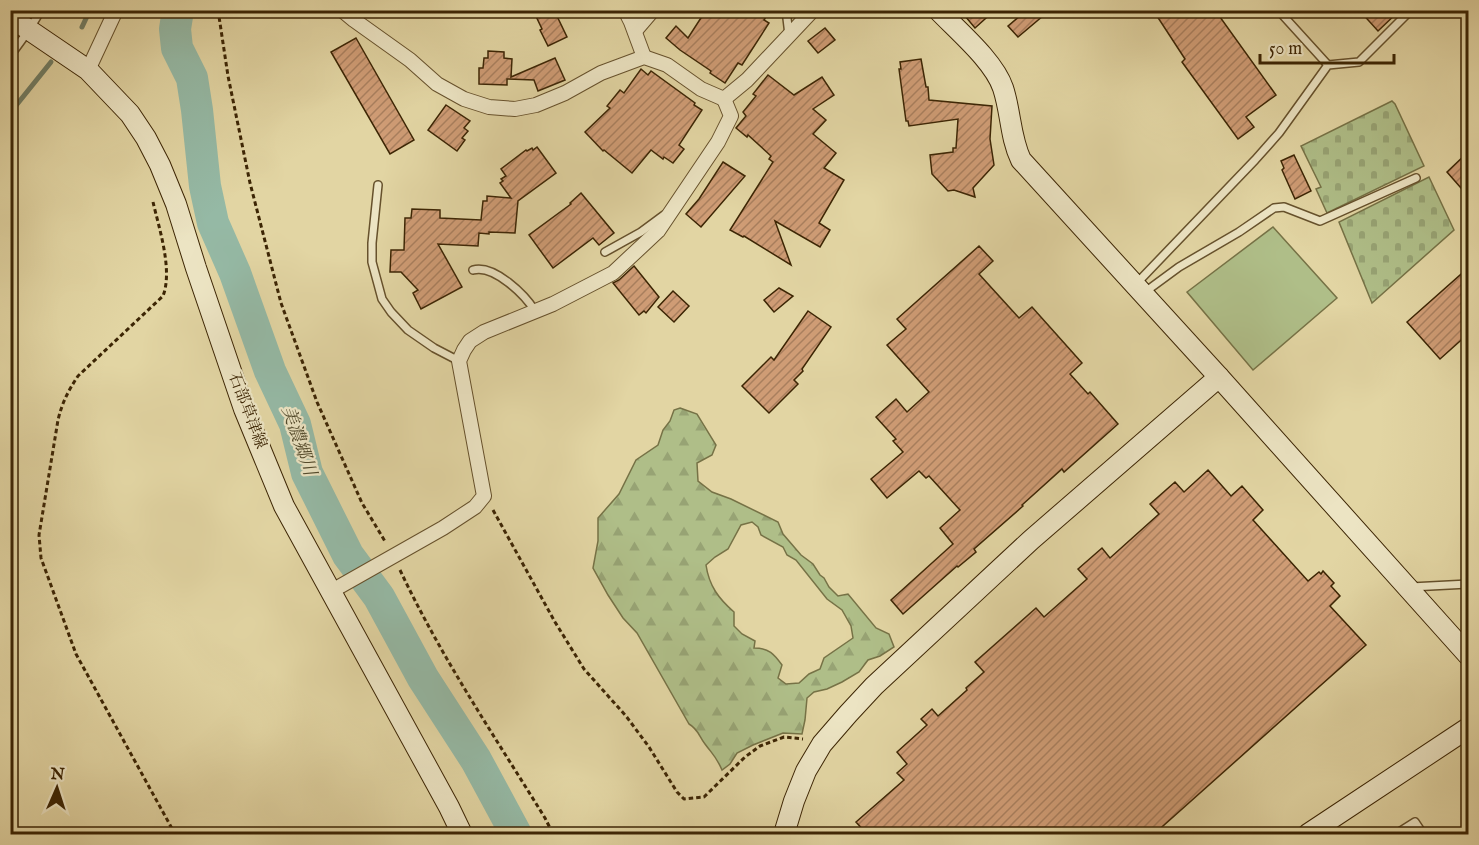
<svg xmlns="http://www.w3.org/2000/svg" width="1479" height="845" font-family="'IM FELL English','Noto Serif JP',serif">
	<style>
		.forest { fill: url(#forest-firs); stroke: #767246; stroke-width: 1.5; fill-rule: evenodd }
		.cemetery { fill: url(#cemetery-stones); stroke: #767246; stroke-width: 1.5 }
		.pitch { fill: #afbe88; stroke: #767246; stroke-width: 1.5 }
		.lines { fill: none; stroke-linecap: round; stroke-linejoin: round }
		.stream { stroke: #717e65; stroke-width: 5 }
		.river { stroke: #95b9a5; stroke-width: 32 }
		.building { fill: url(#building-hatch); stroke: #3c2504; stroke-width: 1.5 }
		.lane-casing { stroke: #66512c; stroke-width: 10 }
		.street-casing { stroke: #66512c; stroke-width: 16 }
		.secondary-casing { stroke: #3c2504; stroke-width: 22 }
		.path { stroke: #3c2504; stroke-width: 3; stroke-dasharray: 4.5 3; stroke-linecap: butt }
		.lane { stroke: #ece4c3; stroke-width: 7 }
		.street { stroke: #ece4c3; stroke-width: 14 }
		.secondary { stroke: #ece4c3; stroke-width: 20 }
		.labels { text-anchor: middle; dominant-baseline: central; stroke-width: 4.5; stroke-linejoin: round; paint-order: stroke }
		.street-label { font-size: 16px; fill: #3c2504; stroke: #ece4c3 }
		.water-label { font-size: 18px; font-style: italic; fill: #524a2c; stroke: #ece4c3 }
	</style>
	<defs>
		<pattern id="forest-firs" width="22" height="20" patternUnits="userSpaceOnUse" patternTransform="scale(1.5)"><rect width="22" height="20" fill="#afbe88"/><path d="M5 1l3.5 6h-7zM16 11l3.5 6h-7z" fill="#97a374"/></pattern>
		<pattern id="cemetery-stones" width="16" height="16" patternUnits="userSpaceOnUse" patternTransform="scale(1.5)"><rect width="16" height="16" fill="#afbe88"/><path d="M2 7V4a2 2 0 0 1 4 0v3zM10 15v-3a2 2 0 0 1 4 0v3z" fill="#97a374"/></pattern>
		<pattern id="building-hatch" width="6" height="6" patternUnits="userSpaceOnUse" patternTransform="scale(1.5)"><rect width="6" height="6" fill="#cf9c75"/><path d="M-1 1l2-2M0 6l6-6M5 7l2-2" fill="none" stroke="#a97f5e"/></pattern>
	</defs>
	<rect width="100%" height="100%" fill="#e2d5a3"/>
	<filter id="stains"><feTurbulence type="fractalNoise" baseFrequency=".00333" numOctaves="4"/><feColorMatrix values="0 0 0 0 .2 0 0 0 0 .09 0 0 0 0 .02 0 0 0 .5 -.17"/></filter>
	<radialGradient id="worn" r=".72"><stop offset=".6" stop-color="#630" stop-opacity="0"/><stop offset="1" stop-color="#630" stop-opacity=".3"/></radialGradient>
	<!-- forest -->
	<path class="forest" d="M680,408l17,6 19,31 -4,10 -15,8 1,18 14,11 19,7 47,23 5,12 18,21 12,9 7,11 4,3 5,9 9,9 10,-2 28,34 13,6 5,13 -14,9 -12,4 -9,12 -17,10 -15,7 -13,3 -7,6 -2,22 -3,14 -19,-1 -30,12 -16,8 -7,11 -8,6c-6,-14 -9,-15 -17,-26 -6,-8 -7,-15 -16,-20l-52,-91 -14,-15 -15,-23 -15,-27 5,-27v-23l21,-24 17,-34 22,-15 5,-15 7,-9 4,-11zM752,522l6,5 3,8 22,12 4,8 9,5 31,39 15,11 9,16 2,12 -29,20 -4,11 -11,5 -10,9 -13,1 -8,-6 4,-13c-8,-11 -13,-17 -28,-17l1,-7 -13,-7 -8,-8v-14c-15,-13 -25,-26 -28,-47l9,-8 13,-8 13,-24z"/>
	<!-- cemetery -->
	<g class="cemetery">
		<polygon points="1392,101 1395,104 1424,166 1327,213 1316,189 1321,187 1301,146"/>
		<polygon points="1429,177 1454,230 1372,303 1339,222"/>
	</g>
	<!-- pitch -->
	<polygon class="pitch" points="1273,227 1337,298 1253,370 1187,292"/>
	<g class="lines">
		<!-- stream -->
		<g class="stream">
			<polyline points="82,27 90,10"/>
			<polyline points="10,113 51,62"/>
		</g>
		<!-- river -->
		<polyline class="river" points="178,10 175,29 177,48 192,78 197,110 205,186 213,223 235,273 270,371 295,424 307,473 348,555 379,597 423,678 476,760 516,834"/>
	</g>
	<!-- building -->
	<g class="building">
		<polygon points="533,10 554,10 567,37 548,46 540,30 542,29"/>
		<polygon points="706,10 770,10 764,20 769,23 742,65 738,63 725,83 710,73 711,71 680,50 666,38 676,26 688,38"/>
		<polygon points="960,10 995,10 975,28"/>
		<polygon points="1027,10 1050,10 1018,37 1008,26"/>
		<polygon points="1153,10 1215,10 1276,95 1246,117 1254,127 1238,139 1182,62 1185,59"/>
		<polygon points="1359,10 1400,10 1378,31"/>
		<polygon points="825,28 835,40 818,53 808,41"/>
		<polygon points="356,38 414,140 390,154 331,52"/>
		<polygon points="488,51 504,52 504,58 512,59 511,77 555,58 565,80 538,91 534,80 507,79 507,85 479,84 479,68 483,68 484,58 488,58"/>
		<polygon points="921,59 926,87 928,87 929,100 992,106 990,139 994,165 973,188 975,197 954,190 948,191 932,174 930,155 953,152 953,148 956,148 958,119 909,126 908,121 906,121 899,69 901,69 900,62"/>
		<polygon points="641,69 648,75 651,71 695,103 694,105 702,110 679,145 684,149 673,163 664,157 663,159 651,150 632,173 604,150 603,151 585,132 610,108 607,106 620,90 624,93"/>
		<polygon points="768,75 794,95 822,77 834,95 813,109 826,120 813,134 836,153 824,168 844,180 819,223 830,230 820,247 775,221 791,265 744,236 743,237 730,230 773,162 769,159 771,156 748,135 747,137 736,128 746,116 743,112 756,96 753,94"/>
		<polygon points="446,105 470,121 464,128 468,131 462,138 465,140 457,151 428,130"/>
		<polygon points="537,147 556,173 518,201 515,233 489,232 489,234 479,233 478,246 438,244 462,287 421,309 413,293 418,290 401,272 390,272 391,250 404,250 405,218 411,218 412,209 440,210 440,218 481,220 483,201 487,201 487,196 511,198 500,183 503,181 501,179 506,176 501,169 526,150 527,151 532,148 533,150"/>
		<polygon points="1468,152 1468,196 1447,172"/>
		<polygon points="1294,155 1311,191 1295,199 1282,170 1284,168 1281,161"/>
		<polygon points="723,162 745,176 701,227 686,214 699,199"/>
		<polygon points="581,193 614,233 599,245 593,238 553,268 529,235 571,204 570,203"/>
		<polygon points="979,246 993,261 979,274 1019,318 1032,307 1082,363 1070,374 1088,394 1090,392 1118,424 1064,472 1062,469 1022,505 1023,506 974,549 976,552 958,567 957,566 903,614 891,600 953,544 940,528 960,510 929,476 926,478 919,471 887,498 871,479 903,452 893,441 896,439 876,417 896,399 907,412 929,392 887,345 906,329 897,319"/>
		<polygon points="634,266 659,297 646,313 644,311 639,315 613,283 619,280"/>
		<polygon points="1468,268 1468,334 1440,359 1407,322"/>
		<polygon points="779,288 793,296 774,312 764,300"/>
		<polygon points="673,291 689,306 674,322 658,307"/>
		<polygon points="808,311 831,327 802,369 803,371 794,380 798,384 769,413 742,386 771,357 774,360"/>
		<polygon points="1208,470 1231,496 1242,486 1263,510 1253,520 1308,581 1319,572 1321,574 1323,571 1334,583 1331,586 1340,596 1330,606 1366,645 1154,834 867,834 856,822 904,780 897,773 907,764 897,752 927,725 921,719 932,709 938,716 967,690 966,688 984,672 975,662 1036,608 1044,617 1087,579 1078,569 1102,548 1110,558 1159,514 1150,504 1175,482 1184,492"/>
	</g>
	<g class="lines">
		<!-- lane casing -->
		<g class="lane-casing">
			<g id="lane">
				<polyline points="786,10 789,35"/>
				<polyline points="1278,10 1328,65"/>
				<polyline points="10,56 29,30 41,10"/>
				<polyline points="378,185 372,243 372,262 382,299 391,312 408,330 434,348 459,361"/>
				<polyline points="605,252 641,232 664,215"/>
				<path d="M473,270c21,-6 52,25 62,41"/>
				<polyline points="1137,283 1255,160 1279,133 1328,65 1359,62 1411,10"/>
				<polyline points="1145,292 1179,267 1239,232 1274,208 1284,207 1320,221 1416,178"/>
				<polyline points="1411,587 1468,584"/>
				<polyline points="1396,834 1415,822 1423,834"/>
			</g>
		</g>
		<!-- street casing -->
		<g class="street-casing">
			<g id="street">
				<polyline points="342,10 354,20 410,60 437,84 464,99 489,107 515,109 536,105 565,93 601,73 644,57 667,65 701,89 724,99 747,80 813,10"/>
				<polyline points="625,10 631,22 644,57"/>
				<polyline points="635,31 653,10"/>
				<polyline points="88,70 116,10"/>
				<polyline points="330,592 443,528 475,507 484,496 459,361 464,350 470,341 484,332 553,304 613,273 658,231 718,142 731,116 724,99"/>
			</g>
		</g>
		<!-- secondary casing -->
		<g class="secondary-casing">
			<g id="secondary">
				<path d="M938,10c20,21 56,51 65,78 8,24 7,49 18,72l198,217 249,278"/>
				<polyline points="10,17 88,70 130,114 146,138 160,165 176,204 196,268 244,409 284,506 449,807 462,834"/>
				<polyline points="784,834 794,801 806,771 822,744 848,714 874,686 1031,540 1219,377"/>
				<polyline points="1308,834 1468,728"/>
			</g>
		</g>
		<!-- path -->
		<g class="path">
			<polyline points="218,10 228,76 250,183 281,303 317,402 362,503 386,543"/>
			<path d="M153,202c6,26 20,68 10,94l-85,80c-10,15 -16,27 -20,44l-19,115 2,23 35,96 99,180"/>
			<polyline points="493,510 555,622 584,669 626,716 649,747 677,792 684,799 704,797 745,757 760,746 784,737 803,739"/>
			<path d="M400,570c41,87 95,167 145,248l8,16"/>
		</g>
		<!-- lane -->
		<use href="#lane" class="lane"/>
		<!-- street -->
		<use href="#street" class="street"/>
		<!-- secondary -->
		<use href="#secondary" class="secondary"/>
	</g>
	<g class="labels">
		<!-- street labels -->
		<g class="street-label">
			<text transform="translate(247 411) rotate(69)">石部草津線</text>
		</g>
		<!-- water labels -->
		<g class="water-label">
			<text transform="translate(298 441) rotate(71)">美濃郷川</text>
		</g>
	</g>
	<!-- margin -->
	<rect width="1479" height="845" fill="none" stroke="#e2d5a3" stroke-width="36"/>
	<rect x="12" y="12" width="1455" height="821" fill="none" stroke="#3c2504" stroke-width="3"/>
	<rect x="18" y="18" width="1443" height="809" fill="none" stroke="#3c2504" stroke-width="1.5"/>
	<!-- north arrow -->
	<g transform="translate(57 788) rotate(3)" stroke="#ece4c3" stroke-width="4.5" paint-order="stroke">
	<path d="M0-4.5L10 22L0 15L-10 22Z" fill="#3c2504"/>
	<text y="-9" font-size="16" font-weight="bold" text-anchor="middle" fill="#3c2504">N</text>
	</g>
	<!-- scale -->
	<path d="M1260 54v9h134v-9" fill="none" stroke="#3c2504" stroke-width="3"/>
	<text x="1269" y="54" font-size="18" fill="#3c2504" stroke="#ece4c3" stroke-width="4.5" paint-order="stroke">50 m</text>
	<rect width="100%" height="100%" filter="url(#stains)"/>
	<rect width="100%" height="100%" fill="url(#worn)"/>
</svg>
